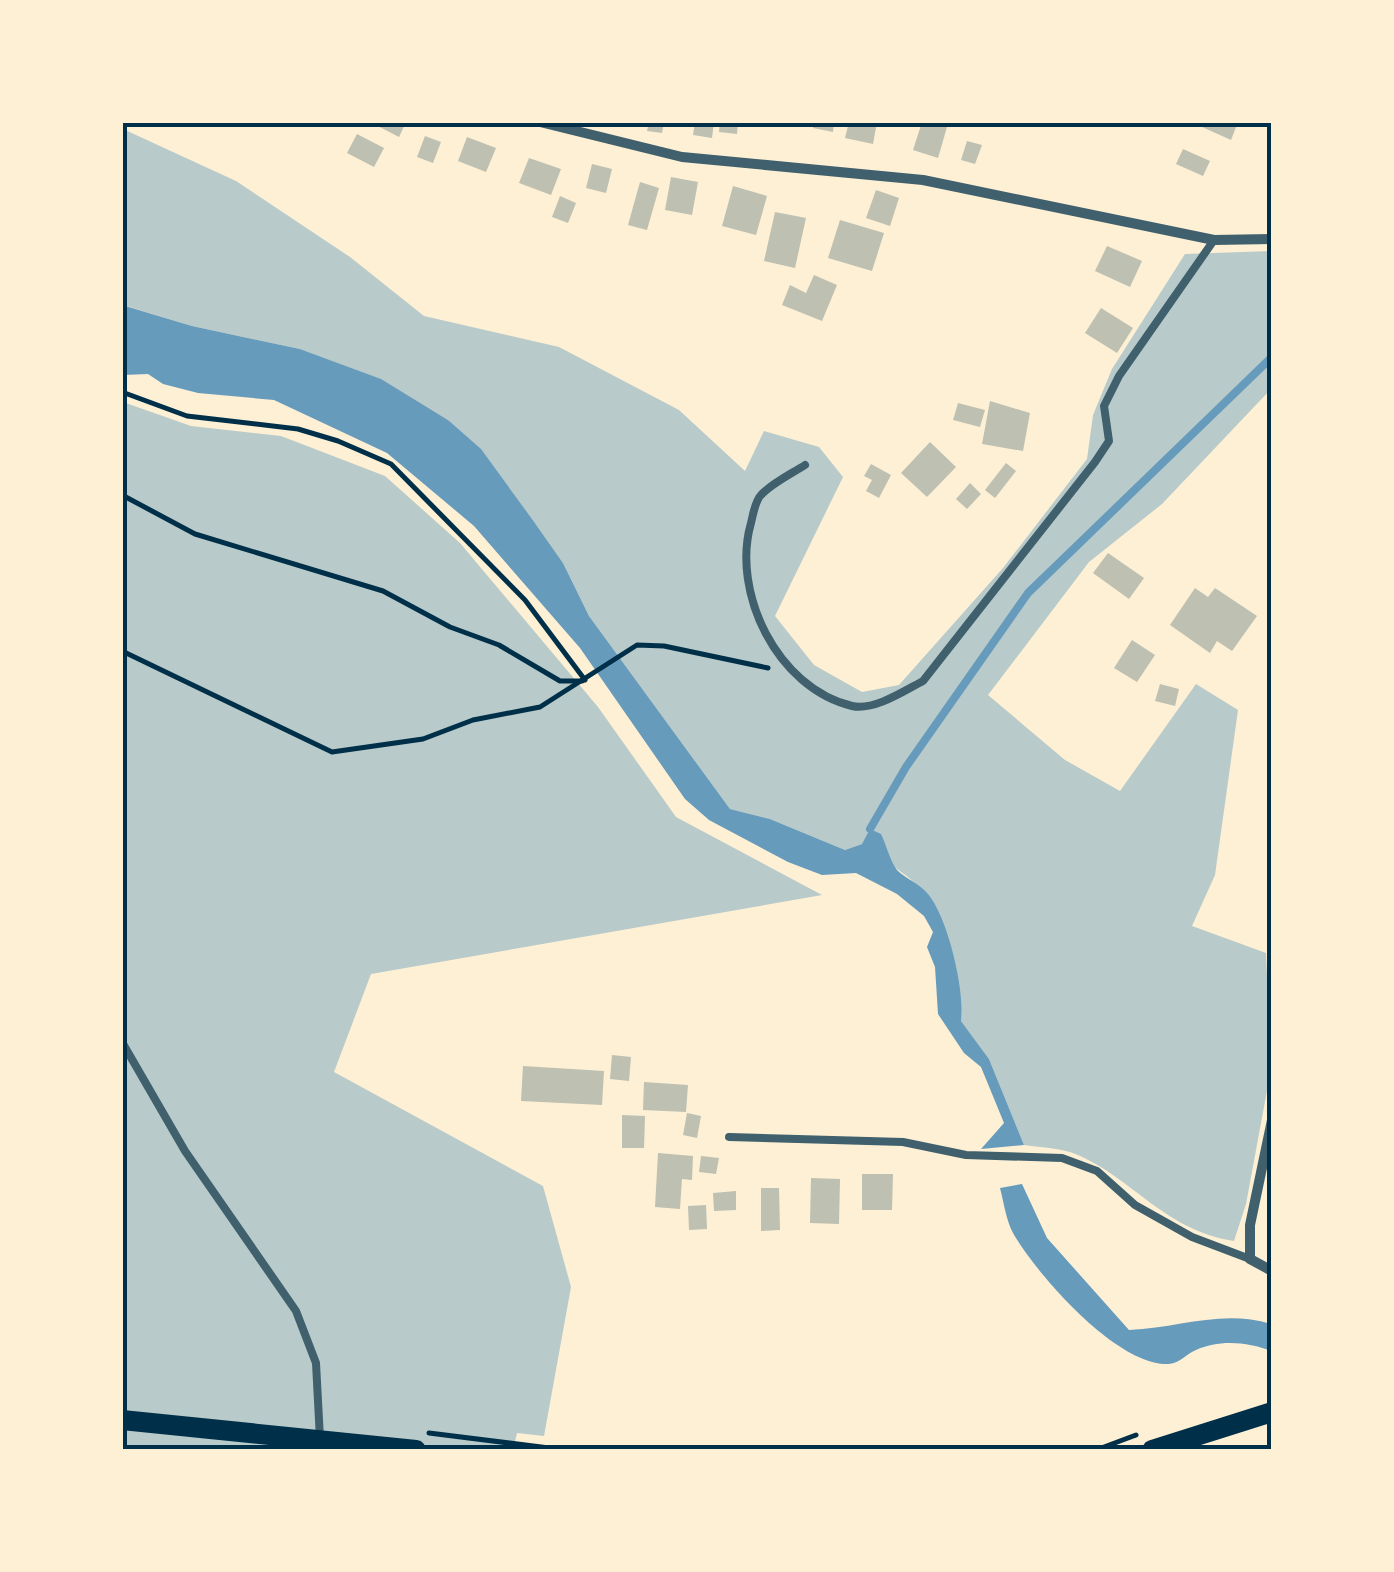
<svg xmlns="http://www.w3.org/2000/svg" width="1394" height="1572" font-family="Commissioner,sans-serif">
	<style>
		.green { fill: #b9caca }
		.water { fill: #669bbc }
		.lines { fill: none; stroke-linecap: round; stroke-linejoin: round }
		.stream { stroke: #669bbc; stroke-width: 8 }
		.building { fill: #bec0b2 }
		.path { stroke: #003049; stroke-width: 5 }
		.service { stroke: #3f606c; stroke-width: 8 }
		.minor { stroke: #3f606c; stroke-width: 10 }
		.secondary { stroke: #003049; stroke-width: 20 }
		.neatline { fill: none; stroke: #003049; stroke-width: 4 }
	</style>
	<rect width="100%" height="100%" fill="#fdf0d5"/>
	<!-- green -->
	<g class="green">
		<path d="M123,129l113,52 114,76 74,59 135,31 120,63 66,61 19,-40 55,16 24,30 -68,139 39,49 48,27 37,-7 104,-117 84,-109 6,-44 19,-46 73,-115 86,-3v138l-109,115 -73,58 -101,133 77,65 55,31 76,-107 42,26 -23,165 -23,51 74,27 5,116 -25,135 -12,37c-72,-11 -105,-68 -164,-89 -14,-4 -32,-5 -46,-7l-35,-86 -28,-38c2,-20 -4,-35 -8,-55 -14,-77 -32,-79 -91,-122l-17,6 -75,-31 -40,-10 -141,-193 -26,-53 -26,-37 -89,-106 -68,-41 -80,-30 -108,-23 -69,-21z"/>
		<polygon points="123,402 191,426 281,436 385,476 460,543 598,707 676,817 822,895 371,974 334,1072 543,1186 571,1287 544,1436 517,1433 513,1450 123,1450"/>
	</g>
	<!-- water -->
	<g class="water">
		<path d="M122,305l70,21 108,23 81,30 67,41 33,29 56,77 26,37 26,53 141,193 40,10 75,31 17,-6 8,-15 11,5c5,10 9,27 16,36 9,9 22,13 31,24 20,24 37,97 33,127l28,38 35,86 -43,4 23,-26 -23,-56 -17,-14 -26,-39 -3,-47 -8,-20 6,-15 -9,-16 -27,-22 -41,-21 -34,2 -34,-13 -79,-42 -24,-21 -105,-151 -106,-122 -87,-73 -113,-53 -76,-7 -35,-9 -15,-10 -25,1z"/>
		<path d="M1022,1184l25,54 82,92c50,-2 93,-21 142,-6v27c-22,-9 -52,-12 -75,-1 -10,4 -16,13 -27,14 -51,3 -132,-89 -156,-131 -7,-13 -9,-30 -13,-45z"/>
	</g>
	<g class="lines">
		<!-- stream -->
		<polyline class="stream" points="870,829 906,767 1028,593 1272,357"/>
	</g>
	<!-- building -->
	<g class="building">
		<polygon points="370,122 406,122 399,137"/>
		<polygon points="649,122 664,122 662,133 647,131"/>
		<polygon points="695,122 714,122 712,138 693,135"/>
		<polygon points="720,122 738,122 737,134 719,132"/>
		<polygon points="814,122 834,122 833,132 813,128"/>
		<polygon points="849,122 877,122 873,144 845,138"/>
		<polygon points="922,122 947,127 938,158 913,150"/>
		<polygon points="1191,122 1238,122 1231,140"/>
		<polygon points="357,134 384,148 374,167 347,153"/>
		<polygon points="425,136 441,142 433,163 417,157"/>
		<polygon points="467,137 496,148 486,172 458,161"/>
		<polygon points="967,141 982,145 975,164 961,160"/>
		<polygon points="1183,149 1210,161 1203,176 1176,164"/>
		<polygon points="529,158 561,169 551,195 519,183"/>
		<polygon points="592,164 612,169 606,193 586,188"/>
		<polygon points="671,177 698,182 692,215 665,210"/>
		<polygon points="640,182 659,188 647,230 628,225"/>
		<polygon points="733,186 767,196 756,235 722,226"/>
		<polygon points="876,190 899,198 890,226 866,218"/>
		<polygon points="560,196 576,203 568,223 552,217"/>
		<polygon points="775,212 806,218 795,268 764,261"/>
		<polygon points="840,220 884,233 872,271 828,258"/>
		<polygon points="1107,246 1142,261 1130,287 1095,271"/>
		<polygon points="814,275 837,285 822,321 782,305 790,285 806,293"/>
		<polygon points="1101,308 1133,328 1117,353 1085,333"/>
		<polygon points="990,401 1030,413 1023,451 982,444"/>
		<polygon points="958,403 985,410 980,427 953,420"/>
		<polygon points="930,442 956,467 927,497 901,473"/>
		<polygon points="1006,463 1016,471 995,498 985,490"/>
		<polygon points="871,464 891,475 879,498 866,491 872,480 864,476"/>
		<polygon points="970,483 981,494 967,509 956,499"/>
		<polygon points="1108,553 1144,578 1129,599 1093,573"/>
		<polygon points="1195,588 1208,597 1215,588 1257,616 1232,651 1217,641 1210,653 1170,625"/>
		<polygon points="1132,640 1155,655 1137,682 1114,668"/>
		<polygon points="1160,684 1179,689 1175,706 1155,701"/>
		<polygon points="612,1055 631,1057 629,1081 610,1079"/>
		<polygon points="523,1066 604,1071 602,1105 521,1101"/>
		<polygon points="644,1082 688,1085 686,1112 643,1110"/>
		<polygon points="687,1113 701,1116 697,1138 683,1135"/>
		<polygon points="622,1115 645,1116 644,1148 622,1148"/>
		<polygon points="658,1153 693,1156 692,1180 682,1179 680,1209 655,1207"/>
		<polygon points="701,1156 719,1158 716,1174 699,1172"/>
		<polygon points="862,1174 893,1174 892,1210 862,1210"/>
		<polygon points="811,1178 840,1179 839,1224 810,1223"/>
		<polygon points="761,1188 779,1188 780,1230 761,1231"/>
		<polygon points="736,1191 736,1210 714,1211 713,1193"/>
		<polygon points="706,1205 707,1229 689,1230 688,1206"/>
	</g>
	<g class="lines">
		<!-- path -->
		<g class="path">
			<polyline points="122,392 187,416 298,429 338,441 391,464 525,600 585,680"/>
			<polyline points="122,495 195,534 383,591 450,627 499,645 560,681 582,681"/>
			<polyline points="122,651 332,752 423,739 473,720 540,707 637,645 664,646 768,668"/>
			<polyline points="429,1433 565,1450"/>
			<polyline points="1096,1450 1136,1435"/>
		</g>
		<!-- service -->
		<g class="service">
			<path d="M805,465c-14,9 -33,18 -44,30 -6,6 -8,20 -10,28 -20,69 26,165 101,183 22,5 52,-15 71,-25l172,-219 14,-21 -5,-35 15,-30 95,-136"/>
			<polyline points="122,1042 185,1151 296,1311 316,1363 320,1439"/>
			<polyline points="729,1137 903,1142 966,1155 1062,1158 1097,1171 1135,1205 1192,1237 1250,1259"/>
		</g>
		<!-- minor -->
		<g class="minor">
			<polyline points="540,122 682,157 923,180 1214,240 1272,239"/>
			<polyline points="1272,1120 1250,1225 1250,1259 1272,1271"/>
		</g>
		<!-- secondary -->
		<g class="secondary">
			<polyline points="122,1420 416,1450"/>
			<polyline points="1152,1450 1272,1412"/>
		</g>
	</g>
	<!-- border -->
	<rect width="1394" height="1572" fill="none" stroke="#fdf0d5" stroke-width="250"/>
	<rect x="125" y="125" width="1144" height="1322" class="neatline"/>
</svg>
